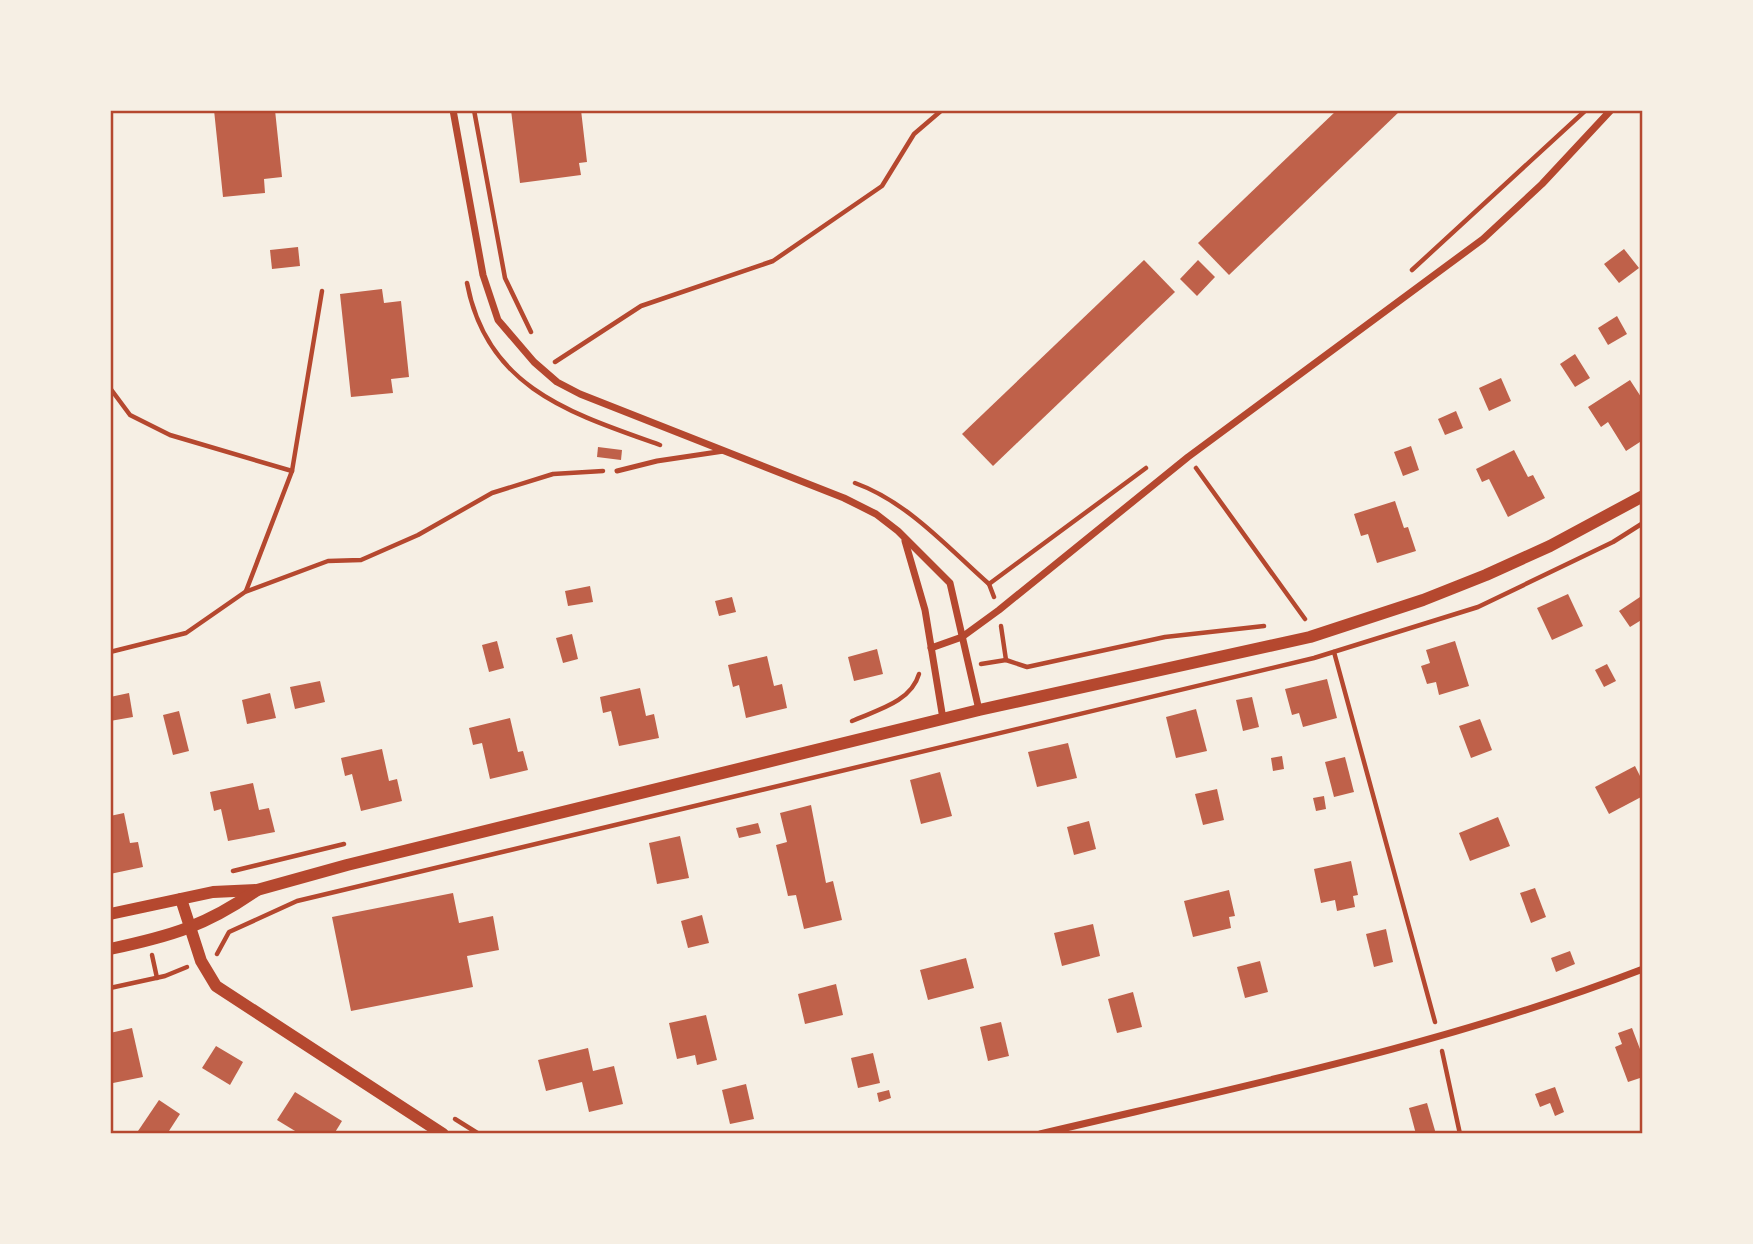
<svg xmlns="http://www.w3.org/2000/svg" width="1753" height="1244" font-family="'Varela Round',sans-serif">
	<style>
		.building { fill: #bf614a }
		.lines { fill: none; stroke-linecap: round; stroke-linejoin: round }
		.path { stroke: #b5482f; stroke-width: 4.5 }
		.service { stroke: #b5482f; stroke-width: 5 }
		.minor { stroke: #b5482f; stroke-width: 7 }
		.tertiary { stroke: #b5482f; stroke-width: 12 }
		.neatline { fill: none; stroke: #b5482f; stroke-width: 2.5 }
	</style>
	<rect width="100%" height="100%" fill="#f6efe4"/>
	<!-- building -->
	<g class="building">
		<polygon points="214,110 275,110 282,177 264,179 265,193 223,197"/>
		<polygon points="511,110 581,110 587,162 579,163 581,175 520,183"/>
		<polygon points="1337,110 1401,110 1229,275 1198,243"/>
		<polygon points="298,247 300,266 272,269 270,250"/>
		<polygon points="1624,249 1639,268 1619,283 1604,264"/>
		<polygon points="1144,260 1175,292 993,466 962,434"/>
		<polygon points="1198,260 1215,277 1197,296 1180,279"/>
		<polygon points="382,289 384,303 401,301 409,377 391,379 393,393 351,397 340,294"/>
		<polygon points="1617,316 1627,334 1608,345 1598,328"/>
		<polygon points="1575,354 1590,378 1575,387 1560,364"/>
		<polygon points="1501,378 1511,401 1489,411 1479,388"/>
		<polygon points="1630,380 1643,400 1643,440 1626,451 1608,422 1601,427 1588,407"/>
		<polygon points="1456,411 1463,428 1445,435 1438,419"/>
		<polygon points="1411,446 1419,470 1403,476 1394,452"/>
		<polygon points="598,447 622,450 621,460 597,457"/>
		<polygon points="1514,450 1528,477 1533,475 1545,498 1508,517 1489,479 1482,482 1476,469"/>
		<polygon points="1395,501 1404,528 1408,527 1416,551 1377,563 1368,534 1361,536 1354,514"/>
		<polygon points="590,586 593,602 568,606 565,591"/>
		<polygon points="1568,594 1583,626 1552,640 1537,608"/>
		<polygon points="1643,595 1643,619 1630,627 1619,611"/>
		<polygon points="732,597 736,612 719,616 715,601"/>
		<polygon points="572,634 578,659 563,663 556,638"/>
		<polygon points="497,641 504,668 489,672 482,645"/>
		<polygon points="1455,641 1469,686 1439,695 1436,682 1427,684 1421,666 1430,663 1426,650"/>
		<polygon points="877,649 883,674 854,681 848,657"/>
		<polygon points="767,656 774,686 782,684 787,708 746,718 739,685 733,687 728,665"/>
		<polygon points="1607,664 1616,681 1604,687 1595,670"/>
		<polygon points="1327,679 1337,718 1303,727 1299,713 1292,715 1285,689"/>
		<polygon points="320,681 325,702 295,709 290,687"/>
		<polygon points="640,688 646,716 654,714 659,738 619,746 611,711 603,713 600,697"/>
		<polygon points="129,693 133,717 110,721 110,697"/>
		<polygon points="270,693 276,718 247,724 242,700"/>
		<polygon points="1252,697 1259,727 1243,731 1236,700"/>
		<polygon points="1196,709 1207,751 1176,758 1166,717"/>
		<polygon points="179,711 189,751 173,755 163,715"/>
		<polygon points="510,718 518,752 523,751 528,770 490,779 482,743 473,745 469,728"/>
		<polygon points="1480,719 1492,750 1471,758 1459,726"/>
		<polygon points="1068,743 1077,778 1037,787 1028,752"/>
		<polygon points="382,749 389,781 397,779 402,801 361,811 352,774 345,776 341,758"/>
		<polygon points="1282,756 1284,769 1273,771 1271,758"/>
		<polygon points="1345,757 1354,792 1334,797 1325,762"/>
		<polygon points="1635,766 1643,782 1643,796 1609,814 1595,787"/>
		<polygon points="940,772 952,816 921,824 910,780"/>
		<polygon points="253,783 259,810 269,808 275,832 228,841 221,809 214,811 210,792"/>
		<polygon points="1217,789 1224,820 1203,825 1195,794"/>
		<polygon points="1324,796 1326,809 1316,811 1313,798"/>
		<polygon points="811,805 826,883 833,881 842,920 804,929 796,895 788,896 776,845 787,842 780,813"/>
		<polygon points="124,813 130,843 138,842 143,867 110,874 110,816"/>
		<polygon points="1498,817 1510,846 1470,861 1459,833"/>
		<polygon points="1089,821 1096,849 1074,855 1067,827"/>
		<polygon points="758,823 761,833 739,838 736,828"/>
		<polygon points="680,836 689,878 657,884 649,843"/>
		<polygon points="1351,861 1358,895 1353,896 1355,907 1337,911 1335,900 1321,903 1314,869"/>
		<polygon points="1535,888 1546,917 1531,923 1520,893"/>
		<polygon points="1229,890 1235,916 1229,917 1231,928 1193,937 1184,901"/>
		<polygon points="453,893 459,923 493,916 499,950 467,956 473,987 351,1011 332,917"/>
		<polygon points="702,915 709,943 688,948 681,921"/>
		<polygon points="1093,924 1100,956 1062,966 1054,933"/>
		<polygon points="1386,929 1393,962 1374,967 1366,934"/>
		<polygon points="1570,951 1575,964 1556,972 1551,958"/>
		<polygon points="966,958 974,988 928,1000 920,970"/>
		<polygon points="1260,961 1268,992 1245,998 1237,967"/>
		<polygon points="836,984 843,1015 805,1024 798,994"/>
		<polygon points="1133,992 1142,1027 1117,1033 1108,999"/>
		<polygon points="706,1015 717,1060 697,1065 695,1055 677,1059 669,1023"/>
		<polygon points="1001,1022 1009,1056 988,1061 980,1027"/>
		<polygon points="132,1028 143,1077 113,1083 110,1033"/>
		<polygon points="1632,1028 1643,1057 1643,1077 1628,1082 1615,1047 1622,1044 1618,1033"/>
		<polygon points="216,1046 243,1062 230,1085 202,1068"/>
		<polygon points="588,1048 593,1071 614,1066 623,1104 589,1112 582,1082 546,1091 538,1060"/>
		<polygon points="873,1053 880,1083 858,1088 851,1058"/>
		<polygon points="746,1084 754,1119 730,1124 722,1090"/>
		<polygon points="1555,1087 1564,1112 1555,1116 1550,1103 1540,1107 1535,1094"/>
		<polygon points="889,1090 891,1098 879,1102 877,1093"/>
		<polygon points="295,1092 342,1121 334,1134 300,1134 277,1120"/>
		<polygon points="159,1100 180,1114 167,1134 136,1134"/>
		<polygon points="1427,1103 1436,1134 1416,1134 1409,1108"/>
	</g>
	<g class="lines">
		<!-- path -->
		<g class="path">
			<polyline points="474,110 505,278 531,332"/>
			<polyline points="1412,270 1586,110"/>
			<path d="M467,283c20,105 103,130 193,162"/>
			<polyline points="555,362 641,306 773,261 882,186 914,134 942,110"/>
			<polyline points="110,388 130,415 170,435 292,471"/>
			<polyline points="1196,468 1305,619"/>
			<path d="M855,483c53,19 93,65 134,101l5,13"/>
			<polyline points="989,584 1146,468"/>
			<polyline points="246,591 292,471 322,291"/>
			<polyline points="1001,626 1006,660"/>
			<polyline points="110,652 186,633 245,592 328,561 361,560 418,535 492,493 553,474 603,471"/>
			<polyline points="1334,652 1435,1022"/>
			<polyline points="981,664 1006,660 1027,667 1165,637 1264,626"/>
			<path d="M852,721c25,-11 59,-19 67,-47"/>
			<polyline points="233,871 344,844"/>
			<polyline points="217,954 229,932 297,901 1314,658 1478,607 1613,542 1643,523"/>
			<polyline points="152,955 157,978"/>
			<polyline points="110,988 165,976 187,967"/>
			<polyline points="1442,1051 1460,1134"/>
			<polyline points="455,1119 479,1134"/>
		</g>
		<!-- service -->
		<polyline class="service" points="617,471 657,461 724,451"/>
		<!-- minor -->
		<g class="minor">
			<polyline points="453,110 483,275 498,320 534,362 557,382 580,394 844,498 876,514 898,531 950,583 979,710"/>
			<polyline points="905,541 925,610 943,719"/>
			<polyline points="931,648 962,637 999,610 1188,457 1483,239 1542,184 1611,110"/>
			<path d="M1040,1134c203,-48 408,-90 603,-165"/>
		</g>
		<!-- tertiary -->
		<g class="tertiary">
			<polyline points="181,899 201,961 216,986 443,1134"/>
			<polyline points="110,914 213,892 257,890 347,865 979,710 1310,637 1423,600 1486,575 1550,546 1643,496"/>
			<path d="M110,949c61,-13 96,-23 147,-59"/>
		</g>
	</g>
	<!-- border -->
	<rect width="1753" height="1244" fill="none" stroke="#f6efe4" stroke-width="224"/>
	<rect x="112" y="112" width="1529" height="1020" class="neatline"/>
</svg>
